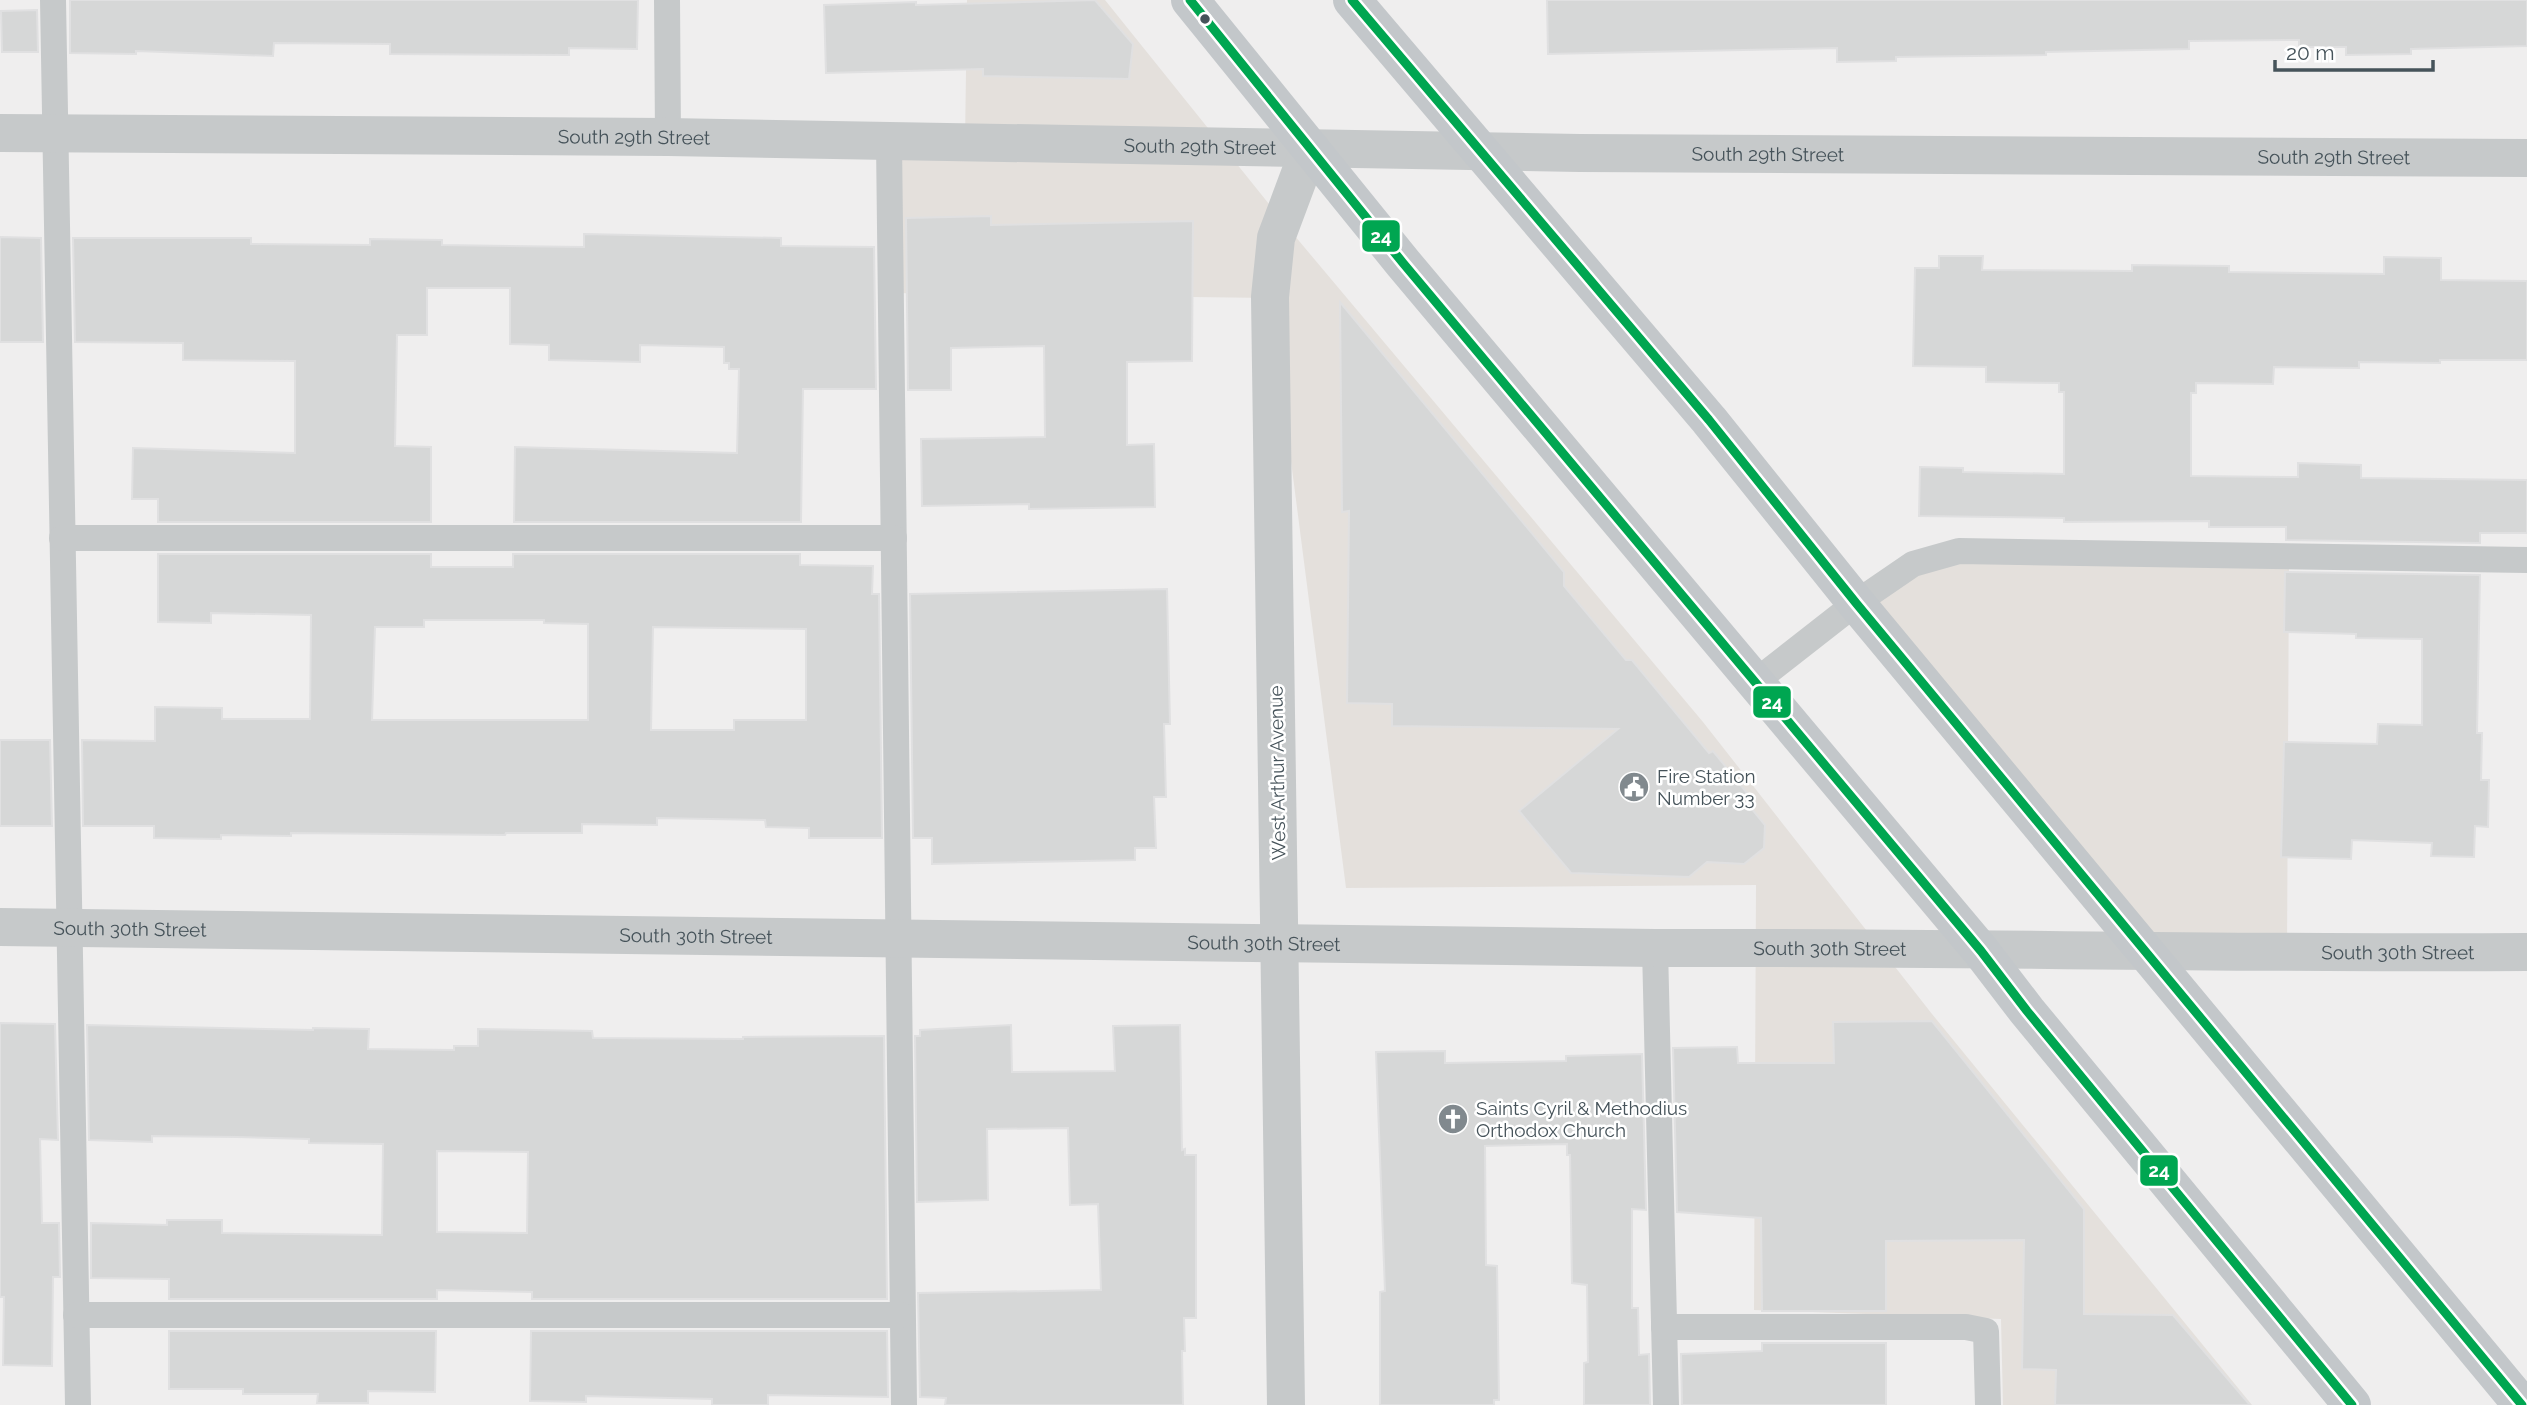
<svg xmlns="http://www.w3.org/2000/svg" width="2527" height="1405" font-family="Raleway,sans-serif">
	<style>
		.commercial { fill: #e4e0dc }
		.building { fill: #d6d7d7; stroke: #e0e0e1; stroke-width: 2; fill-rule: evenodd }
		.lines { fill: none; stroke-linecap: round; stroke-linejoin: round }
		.service { stroke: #c6c9ca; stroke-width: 26 }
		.minor { stroke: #c6c9ca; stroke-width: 38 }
		.primary { stroke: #c3c7ca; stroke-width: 38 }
		.bus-1-casing { stroke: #fff; stroke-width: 14 }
		.bus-1 { stroke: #00a651; stroke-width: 9 }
		.bus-dot { fill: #46535a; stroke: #fff; stroke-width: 2.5 }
		.labels { text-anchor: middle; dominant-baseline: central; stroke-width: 5; stroke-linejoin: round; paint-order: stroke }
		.street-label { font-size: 19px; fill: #46535a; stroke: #fff }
		.poi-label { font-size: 19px; fill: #46535a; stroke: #fff; text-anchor: start }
		.line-badge { stroke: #fff; stroke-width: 2.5 }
		.badge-label { font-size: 19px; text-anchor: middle; font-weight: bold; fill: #fff }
	</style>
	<rect width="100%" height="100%" fill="#efeeee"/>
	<!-- commercial -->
	<g class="commercial">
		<polygon points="967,0 1105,0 1289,229 1703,722 1932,1014 2252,1405 2003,1405 2001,1319 1754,1310 1756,885 1346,888 1270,298 891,293 889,142 965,142"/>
		<polygon points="2289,557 2287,954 2147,952 1856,603 1913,564"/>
	</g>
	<!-- building -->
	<g class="building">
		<polygon points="70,0 638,0 637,49 569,48 569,55 390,54 390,44 274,43 273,56 136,51 136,54 70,53"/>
		<polygon points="1095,0 1133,44 1129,79 983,76 983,69 826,73 824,5 916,2 916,5"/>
		<polygon points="1547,0 2527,0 2527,46 2411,49 2411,54 2346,55 2346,47 2299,47 2299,40 2189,41 2189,49 2046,52 2046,55 1896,57 1896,61 1837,62 1837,48 1548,54"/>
		<polygon points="37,10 38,52 2,52 1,11"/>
		<polygon points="991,216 991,225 1193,221 1192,361 1127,362 1127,445 1154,444 1155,507 1029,509 1029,504 922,506 921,439 1045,437 1044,346 951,348 951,390 908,390 906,218"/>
		<polygon points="584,234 781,238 781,246 874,247 876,389 803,389 801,522 514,522 515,447 737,453 739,369 729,369 729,363 724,363 724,347 640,345 640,362 549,360 549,345 510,344 510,288 427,288 427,335 397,335 395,446 431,447 431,522 158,522 158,499 132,499 133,448 295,453 295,361 183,360 183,343 75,342 73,238 251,238 251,244 370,245 370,239 442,240 442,245 584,247"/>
		<polygon points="0,237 41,238 43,342 0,342"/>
		<polygon points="1939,256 1983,256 1982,270 2132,271 2132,265 2229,266 2229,272 2384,274 2384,257 2441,258 2441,280 2527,281 2527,360 2440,360 2440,363 2359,362 2359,368 2274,367 2273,384 2196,383 2196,393 2191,393 2191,476 2298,477 2298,463 2361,465 2361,478 2527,480 2527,533 2480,533 2480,543 2286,540 2286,527 2209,527 2209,521 2064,522 2064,518 1919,516 1920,467 1963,468 1963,472 2064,474 2064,392 2059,392 2059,383 1986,382 1986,367 1913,366 1915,268 1939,268"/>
		<polygon points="1340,302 1564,572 1564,586 1626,660 1632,660 1709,753 1713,751 1747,793 1742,797 1765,825 1764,848 1744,864 1707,862 1689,877 1571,873 1519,811 1618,729 1392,726 1392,704 1347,703 1349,511 1342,512"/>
		<path d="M158,554h273v13h82v-13h287v11l73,1 -1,28h7l3,244h-73v-10l-43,-1 -1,-7 -108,-2v7l-75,-1v9h-76l-1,2 -214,-2v3l-70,-1v4l-67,-1v-12h-71l-1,-86 73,1v-34l67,1v11h88l1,-104 -100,-2v10l-53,-1zM424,620h120v3l44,1v96h-216l3,-93h49zM653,627l153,2v91h-72v10h-83z"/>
		<polygon points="2285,572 2480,575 2477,733 2482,733 2481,780 2489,780 2488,827 2475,826 2474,857 2431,856 2432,843 2352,840 2351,859 2281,857 2284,742 2377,744 2378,724 2422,725 2422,639 2356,638 2356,634 2284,632"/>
		<polygon points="1167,589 1170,724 1164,724 1166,797 1154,797 1156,848 1135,848 1135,860 932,864 932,838 913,838 910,594"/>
		<polygon points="0,740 50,740 52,826 0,826"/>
		<polygon points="1932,1021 2084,1209 2084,1314 2173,1315 2250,1405 2055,1405 2056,1370 2022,1369 2024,1240 1886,1241 1886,1311 1762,1311 1761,1218 1677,1212 1673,1048 1737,1047 1738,1063 1834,1063 1833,1022"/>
		<polygon points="0,1023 55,1024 58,1140 40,1139 42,1223 59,1223 60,1277 53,1277 52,1366 3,1365 4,1297 0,1297"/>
		<path d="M87,1025l226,5v-2l56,1 -1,20 86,1v-4h24v-17l114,2 1,7 150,1v-2l141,-1 3,263h-355v-7l-95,-2v9h-268v-20l-78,-1v-55l76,2v-5h55v13l160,2 1,-91 -74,-1v-4l-72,-2 -85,-1v6l-63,-2zM437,1151l91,1 -1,81 -90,-1z"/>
		<polygon points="1011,1025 1012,1072 1115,1071 1113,1026 1180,1025 1182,1150 1185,1149 1185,1155 1196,1155 1196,1318 1184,1318 1185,1351 1182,1351 1183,1405 945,1405 946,1398 920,1397 918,1293 1101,1290 1098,1204 1070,1205 1068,1128 987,1129 988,1200 917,1202 915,1036 920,1036 920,1030"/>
		<polygon points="1445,1051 1445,1063 1566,1061 1566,1056 1642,1054 1646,1210 1632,1209 1632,1308 1638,1308 1639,1355 1649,1354 1650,1405 1584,1405 1584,1363 1588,1362 1587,1285 1572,1283 1570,1155 1567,1155 1567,1144 1485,1146 1486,1265 1497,1266 1499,1400 1494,1400 1494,1405 1380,1405 1380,1292 1385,1291 1376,1052"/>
		<polygon points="169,1331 436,1331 435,1392 368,1391 368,1403 317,1403 318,1394 243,1394 243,1389 169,1389"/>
		<polygon points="531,1331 887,1331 888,1397 768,1395 768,1405 712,1405 712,1399 586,1396 586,1402 530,1401"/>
		<polygon points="1762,1343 1886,1343 1886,1405 1682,1405 1681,1354 1762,1351"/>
	</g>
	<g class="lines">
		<!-- service -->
		<g class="service">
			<polyline points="53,0 78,1405"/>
			<polyline points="667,0 668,137"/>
			<polyline points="889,142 904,1405"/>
			<polyline points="62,538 894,538"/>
			<polyline points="1755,682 1856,603 1913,564 1959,551 2527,560"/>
			<polyline points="1655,948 1666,1405"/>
			<polyline points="76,1315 902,1315"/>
			<polyline points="1664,1327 1966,1327 1986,1331 1988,1405"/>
		</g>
		<!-- minor -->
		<g class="minor">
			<path id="s1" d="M0,133l668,4 912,16 947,5"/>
			<path id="s2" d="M0,927l1655,21c291,-1 581,6 872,4"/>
			<polyline points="1286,1405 1270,297 1276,238 1310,147"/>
		</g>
		<!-- primary -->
		<g class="primary">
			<polyline points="1190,0 1403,263 1981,951 2027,1011 2352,1405"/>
			<polyline points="1352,0 1709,420 1856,603 2522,1405"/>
		</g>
		<!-- bus-1 casing -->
		<g class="bus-1-casing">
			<g id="bus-1">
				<polyline points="1190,0 1403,263 1981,951 2027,1011 2352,1405"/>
				<polyline points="1352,0 1709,420 1856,603 2522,1405"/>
			</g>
		</g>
		<!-- bus-1 -->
		<use href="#bus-1" class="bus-1"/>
	</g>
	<!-- icons -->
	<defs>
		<g id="civic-disc" transform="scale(1.575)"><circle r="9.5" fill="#81898e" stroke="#fff"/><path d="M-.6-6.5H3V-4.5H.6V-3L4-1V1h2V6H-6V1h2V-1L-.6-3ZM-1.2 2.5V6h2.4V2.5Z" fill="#fff"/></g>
		<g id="church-disc" transform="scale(1.575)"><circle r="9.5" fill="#81898e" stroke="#fff"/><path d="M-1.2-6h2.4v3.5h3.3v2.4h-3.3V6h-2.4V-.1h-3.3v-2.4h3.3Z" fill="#fff"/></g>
	</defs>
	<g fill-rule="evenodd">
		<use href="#civic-disc" x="1634" y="787"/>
		<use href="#church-disc" x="1453" y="1119"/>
	</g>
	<!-- markers -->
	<circle class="bus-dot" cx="1205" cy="19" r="6"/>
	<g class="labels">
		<!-- street labels -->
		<g class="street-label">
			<text stroke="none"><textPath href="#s1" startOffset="634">South 29th Street</textPath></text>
			<text stroke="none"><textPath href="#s1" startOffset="1200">South 29th Street</textPath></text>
			<text stroke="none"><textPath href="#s1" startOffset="1768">South 29th Street</textPath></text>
			<text stroke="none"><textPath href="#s1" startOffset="2334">South 29th Street</textPath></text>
			<text transform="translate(1277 773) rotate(-91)">West Arthur Avenue</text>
			<text stroke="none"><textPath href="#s2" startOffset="130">South 30th Street</textPath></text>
			<text stroke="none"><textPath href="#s2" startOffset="696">South 30th Street</textPath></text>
			<text stroke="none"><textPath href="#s2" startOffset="1264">South 30th Street</textPath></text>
			<text stroke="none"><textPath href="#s2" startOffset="1830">South 30th Street</textPath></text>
			<text stroke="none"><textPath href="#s2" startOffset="2398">South 30th Street</textPath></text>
		</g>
		<!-- poi labels -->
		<g class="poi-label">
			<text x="1657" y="776">Fire Station<tspan x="1657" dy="22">Number 33</tspan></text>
			<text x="1476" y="1108">Saints Cyril &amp; Methodius<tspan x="1476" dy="22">Orthodox Church</tspan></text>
		</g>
	</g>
	<g class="line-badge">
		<rect x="1361" y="219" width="40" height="34" rx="7" fill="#00a651"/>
		<rect x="1752" y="685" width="40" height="34" rx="7" fill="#00a651"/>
		<rect x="2139" y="1154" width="40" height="33" rx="7" fill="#00a651"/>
	</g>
	<g class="badge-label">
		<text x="1381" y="243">24</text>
		<text x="1772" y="709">24</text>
		<text x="2159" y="1177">24</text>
	</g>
	<!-- scale -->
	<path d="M2275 60v10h158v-10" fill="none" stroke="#46535a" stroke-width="3.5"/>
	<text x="2286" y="60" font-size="21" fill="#46535a" stroke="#ffffff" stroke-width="5" paint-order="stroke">20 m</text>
</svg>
